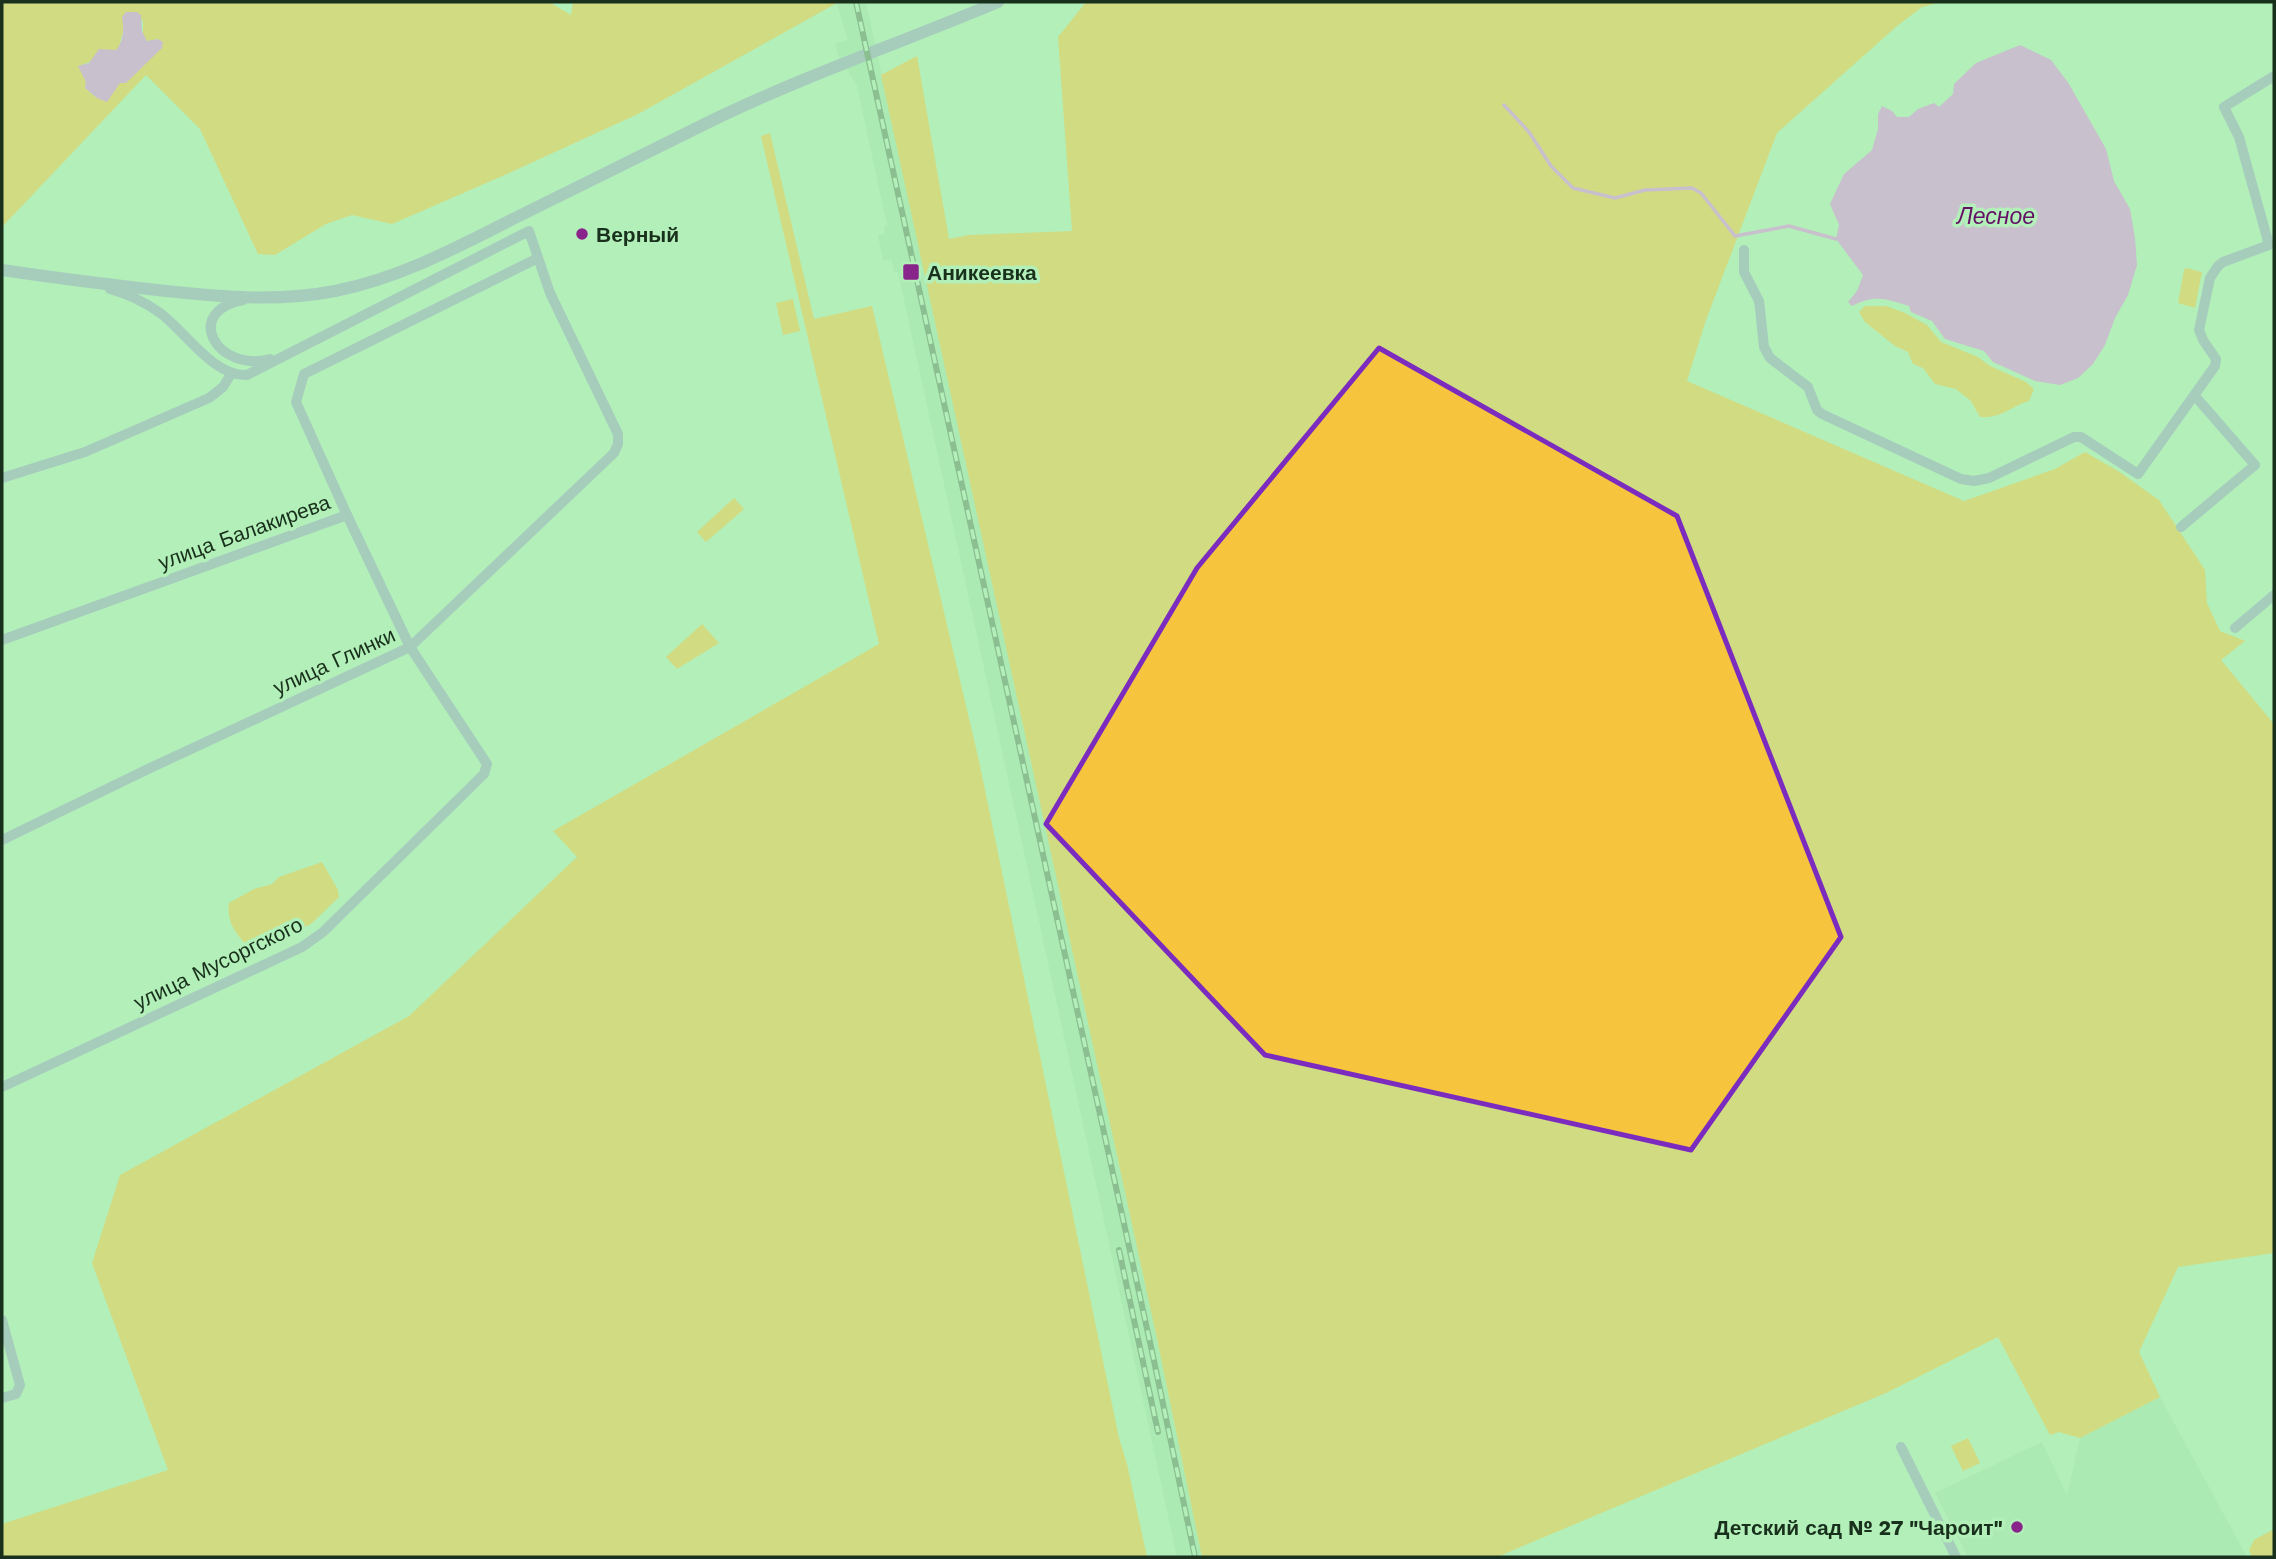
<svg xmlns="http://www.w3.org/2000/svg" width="2276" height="1559" font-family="'Work Sans',sans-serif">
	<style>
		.built { fill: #a4e5aa }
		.green { fill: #f7c43d; fill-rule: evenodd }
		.water { fill: #e287e2 }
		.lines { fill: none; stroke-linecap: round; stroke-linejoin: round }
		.stream { stroke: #e287e2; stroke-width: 3.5 }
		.minor { stroke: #97a3bf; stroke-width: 10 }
		.tertiary { stroke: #97a3bf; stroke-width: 12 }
		.rail-casing { stroke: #5c8461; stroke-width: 6 }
		.rail { stroke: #b3efb9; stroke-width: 3.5; stroke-dasharray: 10; stroke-linecap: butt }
		.marked { fill: none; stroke: #7b2cbf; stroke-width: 5; stroke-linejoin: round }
		.poi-dot { fill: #89248b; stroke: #b3efb9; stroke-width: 2.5 }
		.labels { text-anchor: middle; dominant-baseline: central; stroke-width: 7; stroke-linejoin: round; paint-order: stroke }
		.poi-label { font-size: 21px; font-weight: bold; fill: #19311c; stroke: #b3efb9; text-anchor: start }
		.street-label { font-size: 21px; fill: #19311c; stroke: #b3efb9 }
		.water-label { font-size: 23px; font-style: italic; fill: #641066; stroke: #b3efb9 }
	</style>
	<rect width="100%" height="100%" fill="#b3efb9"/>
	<!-- built -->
	<g class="built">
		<polygon points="836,2 866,2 1156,1334 1202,1557 1177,1557 898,272 894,272 891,259 883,261 878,235 885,234 884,226 887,225 857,86 838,55 835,43 848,40"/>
		<polygon points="2160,1397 2247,1557 1968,1557 1935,1493 2042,1442 2067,1495 2080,1438"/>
	</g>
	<!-- green -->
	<g class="green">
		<path d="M2,2h547l22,13 2,-13 264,1 -199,111 -131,60 -115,50 -40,-9 -26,9 -51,31 -17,-1 -58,-125 -54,-54 -144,152zM143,20v16l4,5 11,-2 4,3v6l-42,35 -23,15 -12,-10 1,-6 -7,-16 37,-15 3,-5 5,-17z"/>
		<polygon points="1086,2 1942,2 1922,7 1897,26 1777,133 1706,320 1687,381 1964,501 2055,469 2085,452 2118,471 2159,500 2205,570 2207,603 2220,631 2245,641 2221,660 2274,724 2274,1253 2178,1267 2139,1352 2160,1397 2080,1438 2059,1432 2050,1435 1998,1337 1886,1393 1497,1557 1202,1557 1156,1334 881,75 917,56 949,239 969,235 1072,231 1058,37"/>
		<polygon points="770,133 814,319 872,306 979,761 1119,1438 1127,1464 1147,1557 2,1557 2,1524 168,1470 92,1263 120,1175 409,1016 577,857 553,831 879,644 761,136"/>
		<polygon points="2186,268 2202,272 2195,308 2178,303 2184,270"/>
		<polygon points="793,299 800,331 783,335 776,303"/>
		<path d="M1865,306h21l19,7 22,12 14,17 37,15 12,9 36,16 8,7 -5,12c-21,7 -27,17 -49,16l-9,-16 -15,-12 -21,-5 -12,-16 -10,-4 -5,-12 -13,-6 -30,-24 -6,-10z"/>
		<polygon points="734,498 744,509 706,542 697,532"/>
		<polygon points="702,624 719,643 677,669 666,657"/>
		<path d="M322,862l16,28 1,7 -27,26 -25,15 -32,14c-16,-13 -29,-28 -26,-49l25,-14 18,-5 7,-7z"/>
		<polygon points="1968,1438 1980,1463 1963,1471 1951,1446"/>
		<polygon points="2274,1529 2274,1557 2252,1557 2249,1550 2254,1540"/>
	</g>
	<!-- water -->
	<g class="water">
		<path d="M126,12h11l4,3 1,16 5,10 11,-2 5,3 -1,6 -36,35h-6l-13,19 -10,-4 -12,-10 1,-6 -8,-16 11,-3 10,-14 17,1c8,-9 8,-22 6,-33z"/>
		<path d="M2020,45l31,15 18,24 37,65 8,32 16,28 5,29 2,27 -9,30 -13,23 -10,27 -12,19 -15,14 -18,7 -25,-4 -42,-19 -9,-11 -39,-12 -13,-18 -21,-9 -2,-6c-23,-7 -35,-12 -57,0l-4,-4 9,-11 6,-16 -27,-36 3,-14 -9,-21 14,-30 28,-24 6,-21v-15l4,-8 10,5 5,6h12l9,-8 16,-6 5,4 14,-13 1,-10 22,-21z"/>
	</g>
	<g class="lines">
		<!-- stream -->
		<polyline class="stream" points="1504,105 1529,132 1551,166 1573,188 1615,198 1645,190 1692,188 1701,193 1735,236 1789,226 1836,239"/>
		<!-- minor -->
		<g class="minor">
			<polyline points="1744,250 1744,272 1759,301 1760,309 1764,347 1770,358 1808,387 1817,410 1822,414 1961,479 1974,481 1989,478 2074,437 2081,437 2138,474 2215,366 2216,359 2203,340 2199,330 2210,278 2218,266 2223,262 2269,245 2239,137 2224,107 2274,76"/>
			<path d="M243,300c-61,12 -26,73 27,59"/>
			<polyline points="2,478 85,452 209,398 223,387 231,374"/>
			<polyline points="2181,527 2255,465 2195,396"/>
			<polyline points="2235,628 2274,595"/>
			<polyline points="2,640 347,515"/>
			<path d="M2,840l146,-71 262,-122 204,-194 4,-9v-10l-68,-141 -21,-62 -282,144c-33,2 -61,-43 -87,-62 -15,-11 -32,-19 -50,-24"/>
			<polyline points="2,1087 302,947 323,932 484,774 487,764 410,647 347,515 296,402 304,374 538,258"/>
			<polyline points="2,1320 20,1385 16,1394 2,1398"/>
			<polyline points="1901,1447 1956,1557"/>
		</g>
		<!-- tertiary -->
		<path class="tertiary" d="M2,270c54,8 109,15 164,21 56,6 113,11 169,0 65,-13 123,-44 182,-74 65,-32 130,-65 196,-97 93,-45 190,-78 285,-118"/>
		<!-- rail casing -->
		<g class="rail-casing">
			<g id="rail">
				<polyline points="856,2 1153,1356 1195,1557"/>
				<polyline points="1119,1250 1158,1432"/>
			</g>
		</g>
		<!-- rail -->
		<use href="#rail" class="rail"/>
	</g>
	<!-- marked area -->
	<path d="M0 0H2276V1559H0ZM1379,348l298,168 164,421 -150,213 -426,-95 -219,-231 151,-256z" fill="#b3efb9" fill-opacity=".55" fill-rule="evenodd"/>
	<path class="marked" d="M1379,348l298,168 164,421 -150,213 -426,-95 -219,-231 151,-256z"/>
	<!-- markers -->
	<g class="poi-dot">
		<circle cx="582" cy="234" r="7"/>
		<rect x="902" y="263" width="18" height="18" rx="3.5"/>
		<circle cx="2017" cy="1527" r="7"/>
	</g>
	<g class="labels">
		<!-- poi labels -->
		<g class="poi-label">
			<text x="596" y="234">Верный</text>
			<text x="927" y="272">Аникеевка</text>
			<text x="2003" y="1527" text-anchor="end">Детский сад № 27 "Чароит"</text>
		</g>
		<!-- street labels -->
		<g class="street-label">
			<text transform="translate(244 532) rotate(-20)">улица Балакирева</text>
			<text transform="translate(334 661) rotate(-25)">улица Глинки</text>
			<text transform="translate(218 963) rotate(-26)">улица Мусоргского</text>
		</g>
		<!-- water labels -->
		<g class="water-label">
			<text x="1996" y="216">Лесное</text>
		</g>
	</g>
	<!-- border -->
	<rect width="2276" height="1559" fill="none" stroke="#19311c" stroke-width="7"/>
</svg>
